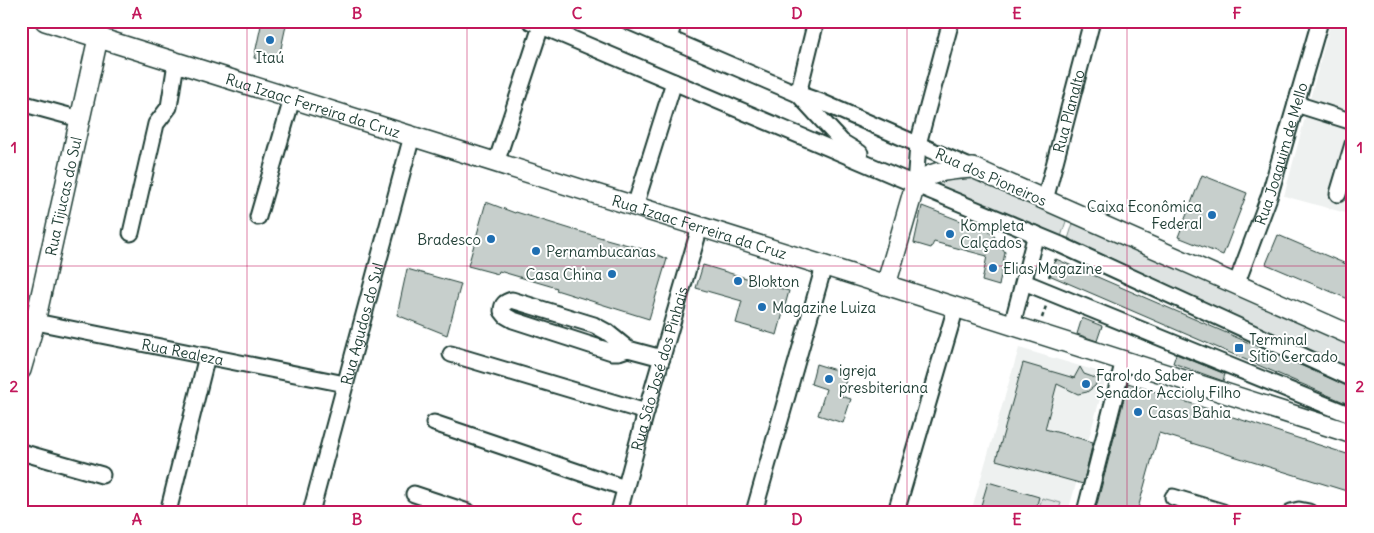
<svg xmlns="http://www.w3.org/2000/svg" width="1374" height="533" font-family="Delius,sans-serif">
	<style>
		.built { fill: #eef1f0 }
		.green { fill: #dee3e2; stroke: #7e908b }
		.building { fill: #c7cfcc; stroke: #1f3d34 }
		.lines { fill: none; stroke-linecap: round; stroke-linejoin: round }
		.minor-casing { stroke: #1f3d34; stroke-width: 19 }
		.major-casing { stroke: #1f3d34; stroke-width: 22 }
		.path { stroke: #1f3d34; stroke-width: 2.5; stroke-dasharray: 4 4; stroke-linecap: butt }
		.minor { stroke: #fff; stroke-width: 15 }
		.major { stroke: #fff; stroke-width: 19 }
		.grid { fill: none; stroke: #c2185b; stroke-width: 1; stroke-opacity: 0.55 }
		.poi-dot { fill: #1f6fb2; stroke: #fff; stroke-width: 2 }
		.labels { text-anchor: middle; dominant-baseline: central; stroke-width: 4; stroke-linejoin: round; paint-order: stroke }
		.poi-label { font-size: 15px; fill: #1f3d34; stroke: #fff; text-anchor: start }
		.street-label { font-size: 15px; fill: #1f3d34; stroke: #fff }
		.neatline { fill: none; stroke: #c2185b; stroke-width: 2 }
		.grid-label { font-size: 16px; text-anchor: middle; font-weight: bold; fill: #c2185b }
	</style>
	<rect width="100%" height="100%" fill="#fff"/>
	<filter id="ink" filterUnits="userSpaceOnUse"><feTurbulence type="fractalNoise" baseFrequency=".02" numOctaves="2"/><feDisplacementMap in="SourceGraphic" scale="10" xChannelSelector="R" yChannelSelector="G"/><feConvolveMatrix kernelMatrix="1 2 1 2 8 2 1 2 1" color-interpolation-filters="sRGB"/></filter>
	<g filter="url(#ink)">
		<!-- built -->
		<g class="built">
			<polygon points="1331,21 1353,21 1353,215 1284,196"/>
			<polygon points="1019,348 1107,374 1068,512 971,512"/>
		</g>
		<!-- green -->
		<g class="green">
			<polygon points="974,170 1069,212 1059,243 924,180"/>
			<polygon points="1076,214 1353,337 1353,369 1126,271 1117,261 1068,239"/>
			<polygon points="1042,498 1061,503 1058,512 1038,512"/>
		</g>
		<!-- building -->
		<g class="building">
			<polygon points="262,21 287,21 278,62 254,58"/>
			<polygon points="1202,175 1247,193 1223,255 1178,237"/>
			<polygon points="486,202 515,213 516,212 574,230 646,250 667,259 649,319 556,290 557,288 499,271 498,274 468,266"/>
			<polygon points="922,206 992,233 1005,252 999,286 982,281 987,256 934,242 931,248 914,243"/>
			<polygon points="1278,235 1353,267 1353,301 1266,264"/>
			<polygon points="1056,259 1353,388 1353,406 1049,275"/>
			<polygon points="703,265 789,291 777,335 736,323 742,301 696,288"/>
			<polygon points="407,269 461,284 447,335 397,315"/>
			<polygon points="1082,318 1102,326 1097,341 1077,334"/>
			<polygon points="1176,354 1225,374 1223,381 1173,363"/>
			<polygon points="1023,363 1074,378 1080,367 1084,374 1098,379 1095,386 1087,392 1078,394 1057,384 1045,429 1093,442 1083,484 996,460"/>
			<polygon points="816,364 848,374 841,396 851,399 843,423 818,415 826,389 811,384"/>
			<polygon points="1128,383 1353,456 1353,493 1159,433 1137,512 1095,512"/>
			<polygon points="988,482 1039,497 1035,512 979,512"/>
		</g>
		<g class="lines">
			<!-- minor casing -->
			<g class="minor-casing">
				<g id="minor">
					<polyline points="530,21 895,176 1061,245 1353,379"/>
					<polyline points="628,21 798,94 821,102 972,168"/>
					<polyline points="98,38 102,21"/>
					<polyline points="669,39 674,21"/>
					<polyline points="798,94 816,21"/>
					<polyline points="799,95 842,142 860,153"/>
					<polyline points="21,103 80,119"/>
					<polyline points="1296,104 1353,122"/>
					<polyline points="496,163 541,26"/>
					<polyline points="915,185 918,144 951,21"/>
					<polyline points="1338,194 1353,144"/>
					<path id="s1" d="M1045,200l47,-179"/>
					<polyline points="635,206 674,82"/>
					<polyline points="258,217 292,99"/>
					<polyline points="131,233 156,124 169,107 176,63"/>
					<polyline points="1024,282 1353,416"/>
					<path id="s2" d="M1236,285l33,-88 51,-176"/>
					<path id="s3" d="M21,319l324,65"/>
					<polyline points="1012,325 1036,234"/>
					<path d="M628,349l-9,3h-7l-99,-32 -7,-4 -4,-5c0,-7 3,-9 10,-11l82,25 13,7 21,17 34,9"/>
					<polyline points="451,354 646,412"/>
					<polyline points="434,423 625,488"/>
					<polyline points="21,452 102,475"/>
					<polyline points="414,494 468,512"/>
					<polyline points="1173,497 1223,512"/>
					<polyline points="168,512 207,356"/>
					<path id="s4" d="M311,512l101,-376"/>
					<path id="s5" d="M619,512l27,-100 54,-185"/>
					<polyline points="754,512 824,266"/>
					<polyline points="896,512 956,307"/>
					<polyline points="1085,512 1124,360"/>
					<polyline points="1291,512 1299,510 1309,512"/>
				</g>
			</g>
			<!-- major casing -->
			<g class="major-casing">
				<g id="major">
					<path id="s6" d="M45,21l841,264 467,149"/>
					<path d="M886,285l29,-100c15,-15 37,-15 58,-17l380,168"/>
					<path id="s7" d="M21,370l14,-48 63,-284"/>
				</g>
			</g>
			<!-- path -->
			<g class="path">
				<polyline points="1049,277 1056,259"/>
				<polyline points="1042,318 1046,306"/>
			</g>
			<!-- minor -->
			<use href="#minor" class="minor"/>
			<!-- major -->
			<use href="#major" class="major"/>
		</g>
	</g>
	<!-- grid -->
	<path class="grid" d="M247,21v491M467,21v491M687,21v491M907,21v491M1127,21v491M21,266h1332"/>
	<!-- markers -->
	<g class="poi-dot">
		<circle cx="270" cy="40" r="5"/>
		<circle cx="1212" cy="215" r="5"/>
		<circle cx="950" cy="234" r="5"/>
		<circle cx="491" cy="239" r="5"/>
		<circle cx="536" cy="251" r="5"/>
		<circle cx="993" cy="268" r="5"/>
		<circle cx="612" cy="274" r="5"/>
		<circle cx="738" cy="281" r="5"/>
		<circle cx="762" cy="307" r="5"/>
		<rect x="1234" y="343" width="10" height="10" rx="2.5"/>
		<circle cx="829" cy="379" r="5"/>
		<circle cx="1086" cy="384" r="5"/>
		<circle cx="1138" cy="412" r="5"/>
	</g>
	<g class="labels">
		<!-- poi labels -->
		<g class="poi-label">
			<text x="270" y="57" text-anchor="middle">Itaú</text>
			<text x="1202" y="206" text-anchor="end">Caixa Econômica<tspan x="1202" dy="17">Federal</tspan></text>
			<text x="960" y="225">Kompleta<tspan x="960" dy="17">Calçados</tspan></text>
			<text x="481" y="239" text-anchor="end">Bradesco</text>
			<text x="546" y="251">Pernambucanas</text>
			<text x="1003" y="268">Elias Magazine</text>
			<text x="602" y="274" text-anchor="end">Casa China</text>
			<text x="748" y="281">Blokton</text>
			<text x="772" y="307">Magazine Luiza</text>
			<text x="1249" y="339">Terminal<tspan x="1249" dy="17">Sítio Cercado</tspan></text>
			<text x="839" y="370">igreja<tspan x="839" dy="17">presbiteriana</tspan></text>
			<text x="1096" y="375">Farol do Saber<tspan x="1096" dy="17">Senador Accioly Filho</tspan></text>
			<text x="1148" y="412">Casas Bahia</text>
		</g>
		<!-- street labels -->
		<g class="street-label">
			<text stroke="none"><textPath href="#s6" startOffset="281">Rua Izaac Ferreira da Cruz</textPath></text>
			<text stroke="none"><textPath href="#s1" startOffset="92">Rua Planalto</textPath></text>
			<text stroke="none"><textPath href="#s2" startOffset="139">Rua Joaquim de Mello</textPath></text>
			<text transform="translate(991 177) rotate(24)">Rua dos Pioneiros</text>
			<text stroke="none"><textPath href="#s7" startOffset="179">Rua Tijucas do Sul</textPath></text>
			<text stroke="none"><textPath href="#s6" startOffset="686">Rua Izaac Ferreira da Cruz</textPath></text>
			<text stroke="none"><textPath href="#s4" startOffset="195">Rua Agudos do Sul</textPath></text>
			<text stroke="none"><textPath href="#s3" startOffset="165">Rua Realeza</textPath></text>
			<text stroke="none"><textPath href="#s5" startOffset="149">Rua São José dos Pinhais</textPath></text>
		</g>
	</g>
	<!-- margin -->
	<rect width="1374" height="533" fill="none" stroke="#fff" stroke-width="55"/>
	<rect x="28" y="28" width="1318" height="478" class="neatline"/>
	<g class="grid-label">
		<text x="137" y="19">A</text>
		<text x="357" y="19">B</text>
		<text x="577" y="19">C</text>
		<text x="797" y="19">D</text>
		<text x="1017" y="19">E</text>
		<text x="1237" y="19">F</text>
		<text x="14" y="153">1</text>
		<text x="1360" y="153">1</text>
		<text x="14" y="392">2</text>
		<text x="1360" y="392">2</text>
		<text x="137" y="525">A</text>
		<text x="357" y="525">B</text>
		<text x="577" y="525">C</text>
		<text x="797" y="525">D</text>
		<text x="1017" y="525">E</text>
		<text x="1237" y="525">F</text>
	</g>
</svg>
